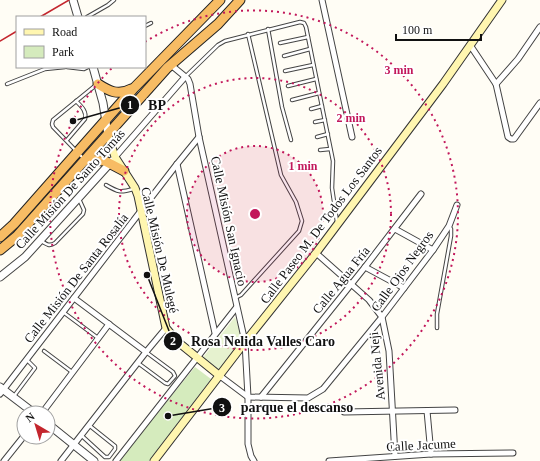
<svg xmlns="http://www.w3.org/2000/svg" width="540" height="461" font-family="'Times New Roman',serif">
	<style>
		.green { fill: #d5ebbd }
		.pitch { fill: #e6f2cf }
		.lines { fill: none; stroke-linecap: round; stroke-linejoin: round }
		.service-casing { stroke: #444; stroke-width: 4.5 }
		.minor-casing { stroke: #444; stroke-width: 7 }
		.tertiary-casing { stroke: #444; stroke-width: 9 }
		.secondary-casing { stroke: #333; stroke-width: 9 }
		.trunk-casing { stroke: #222; stroke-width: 11 }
		.service { stroke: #fff; stroke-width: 2.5 }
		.minor { stroke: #fff; stroke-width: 5 }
		.tertiary { stroke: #fff; stroke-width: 7 }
		.secondary { stroke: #fff6b0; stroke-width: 7 }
		.trunk { stroke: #f7bc64; stroke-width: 9 }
		.rail { stroke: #c4262e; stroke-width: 1.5 }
		.ring { fill: none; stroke: #c2185b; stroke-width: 2; stroke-dasharray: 2 4 }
		.labels { text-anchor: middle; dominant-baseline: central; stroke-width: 4; stroke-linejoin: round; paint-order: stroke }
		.street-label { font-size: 13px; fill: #111; stroke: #fff }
		.centre { fill: #c2185b; stroke: #fff; stroke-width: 2 }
		.ring-label { font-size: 12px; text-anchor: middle; font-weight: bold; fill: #c2185b; stroke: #fff; stroke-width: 4; stroke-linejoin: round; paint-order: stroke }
		.leader { fill: none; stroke: #111; stroke-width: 1.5 }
		.callout-dot { fill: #111; stroke: #fff; stroke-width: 1.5 }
		.mark-label { font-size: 12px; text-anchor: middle; font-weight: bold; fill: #fff }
		.callout-label { font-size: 14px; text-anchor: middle; font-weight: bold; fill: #111; stroke: #fff; stroke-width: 4; stroke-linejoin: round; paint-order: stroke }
	</style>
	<rect width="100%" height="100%" fill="#fffdf5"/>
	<!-- green -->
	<polygon class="green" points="195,367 211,379 149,461 118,461"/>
	<!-- pitch -->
	<polygon class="pitch" points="235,317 243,339 217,374 201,360"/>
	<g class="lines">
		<!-- service casing -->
		<g class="service-casing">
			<g id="service">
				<polyline points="87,17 108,5 114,0"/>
				<polyline points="145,26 151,23"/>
				<polyline points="268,29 282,107 291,140"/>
				<polyline points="280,43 308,37"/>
				<polyline points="284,56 310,49"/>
				<polyline points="67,67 84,69 88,67"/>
				<polyline points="285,71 313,65"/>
				<polyline points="185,77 218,45 225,41 300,22 304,23 306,27 333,161 332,188 337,222"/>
				<polyline points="7,84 45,69 65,67"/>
				<polyline points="288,86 316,79"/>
				<polyline points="292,100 319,93"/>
				<polyline points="311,109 322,106"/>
				<polyline points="315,122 325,120"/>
				<polyline points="317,137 328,134"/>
				<path d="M67,140l18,-21c2,-8 -4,-13 -9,-18"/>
				<polyline points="320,150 330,149"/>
				<polyline points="83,158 53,127 52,124 53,120 96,85"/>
				<path d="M106,185c12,7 14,8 27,4"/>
				<path d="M40,240c6,4 9,7 15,3l28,-29 1,-4 -5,-11"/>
				<polyline points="235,298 241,295 299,231 302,221 296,202 281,175 248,34"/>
				<polyline points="63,312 98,338"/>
				<polyline points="437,328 437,314 451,236 451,229 449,226"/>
				<polyline points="44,351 72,372"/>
				<polyline points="138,363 165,383 168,384 175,376 173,372 146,352"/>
				<polyline points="14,396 35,368 27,360"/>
				<polyline points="82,436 105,457 109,457 115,449 115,446 90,426"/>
			</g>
		</g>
		<!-- minor casing -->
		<g class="minor-casing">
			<g id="minor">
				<polyline points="322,0 352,137"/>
				<polyline points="470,45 496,84 508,137 511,139 514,139 540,103"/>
				<polyline points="171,65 188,79 190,84 199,137 245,342 248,397 248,444 251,456 254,461"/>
				<polyline points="496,84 518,59 540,27"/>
				<polyline points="115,157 185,77"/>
				<polyline points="177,164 215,333"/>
				<polyline points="395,229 433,250"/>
				<polyline points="316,253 369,300 382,317 389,351 395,456"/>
				<polyline points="365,267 404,288"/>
				<polyline points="74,298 146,352"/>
				<polyline points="220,376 248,397 308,398 323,389 382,317 433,250 449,226 457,205"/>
				<polyline points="0,394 177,164 199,137"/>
				<polyline points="261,397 365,267 421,194"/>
				<polyline points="427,411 431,454"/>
				<polyline points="344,412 455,410"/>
				<polyline points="42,413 109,324"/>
				<polyline points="4,461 24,436"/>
				<polyline points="61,461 146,352 166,328"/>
				<polyline points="116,461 236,308"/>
				<polyline points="329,461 431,454 513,453"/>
			</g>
		</g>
		<!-- tertiary casing -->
		<g class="tertiary-casing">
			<g id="tertiary">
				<polyline points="73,0 78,17"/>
				<polyline points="93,67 103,103 108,135"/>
				<polyline points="0,277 25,257 112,161"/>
				<polyline points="0,387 34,413"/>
				<polyline points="48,424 94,461"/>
			</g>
		</g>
		<!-- secondary casing -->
		<g class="secondary-casing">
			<g id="secondary">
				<polyline points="108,135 115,157 135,188 138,196 166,328 178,342 220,376"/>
				<polyline points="154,461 245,342 316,253 443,84 502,0"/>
			</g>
		</g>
		<!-- trunk casing -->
		<g class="trunk-casing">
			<g id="trunk">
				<path d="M98,84c11,7 20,12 33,5"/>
				<polyline points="85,160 105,161 124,171"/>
				<polyline points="0,237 14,224 134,88 220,0"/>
				<polyline points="0,250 17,236 167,68 218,24 240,0"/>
			</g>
		</g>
		<!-- service -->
		<use href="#service" class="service"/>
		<!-- minor -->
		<use href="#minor" class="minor"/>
		<!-- tertiary -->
		<use href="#tertiary" class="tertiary"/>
		<!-- secondary -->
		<use href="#secondary" class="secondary"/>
		<!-- trunk -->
		<use href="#trunk" class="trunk"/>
		<!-- rail -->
		<g class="rail">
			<polyline points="40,17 69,0"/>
			<polyline points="0,41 17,31"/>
		</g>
	</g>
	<!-- distance rings -->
	<circle cx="255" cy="214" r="68" fill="#c2185b" fill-opacity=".12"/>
	<g class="ring">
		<circle cx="255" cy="214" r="68"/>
		<circle cx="255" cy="214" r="136"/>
		<path d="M145 42A204 204 0 1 1 113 67"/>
	</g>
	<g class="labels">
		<!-- street labels -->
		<g class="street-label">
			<text transform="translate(70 189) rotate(-48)">Calle Misión De Santo Tomás</text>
			<text transform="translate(229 221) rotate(78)">Calle Misión San Ignacio</text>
			<text transform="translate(321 225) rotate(-53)">Calle Paseo M. De Todos Los Santos</text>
			<text transform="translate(160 250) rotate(77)">Calle Misión De Mulegé</text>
			<text transform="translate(402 271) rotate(-54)">Calle Ojos Negros</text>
			<text transform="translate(76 278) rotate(-52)">Calle Misión De Santa Rosalía</text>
			<text transform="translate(341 280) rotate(-51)">Calle Agua Fría</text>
			<text transform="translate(377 366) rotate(-96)">Avenida Neji</text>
			<text transform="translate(421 445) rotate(-3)">Calle Jacume</text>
		</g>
	</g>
	<circle cx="255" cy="214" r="6" class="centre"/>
	<g class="ring-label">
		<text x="399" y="74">3 min</text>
		<text x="351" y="122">2 min</text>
		<text x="303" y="170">1 min</text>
	</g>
	<!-- callouts -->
	<path class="leader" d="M73 121L130 105M147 275L173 341M168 416L222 407"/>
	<g class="callout-dot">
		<circle cx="73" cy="121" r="4"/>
		<circle cx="147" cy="275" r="4"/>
		<circle cx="168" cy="416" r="4"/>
		<circle cx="130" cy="105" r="10"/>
		<circle cx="173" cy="341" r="10"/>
		<circle cx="222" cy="407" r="10"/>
	</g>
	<g class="mark-label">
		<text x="130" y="109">1</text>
		<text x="173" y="345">2</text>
		<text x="222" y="412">3</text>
	</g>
	<g class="callout-label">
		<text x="157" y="110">BP</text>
		<text x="263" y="346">Rosa Nelida Valles Caro</text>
		<text x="297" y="412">parque el descanso</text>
	</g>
	<!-- legend -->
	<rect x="16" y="16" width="130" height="52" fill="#ffffff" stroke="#a0a0a0"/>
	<rect x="24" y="29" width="20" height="6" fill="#fff6b0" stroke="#a0a0a0"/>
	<text x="52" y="36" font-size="12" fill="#111111">Road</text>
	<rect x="24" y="46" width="20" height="12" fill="#d5ebbd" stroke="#a0a0a0"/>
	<text x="52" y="56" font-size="12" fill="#111111">Park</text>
	<!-- north arrow -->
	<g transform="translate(36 425) rotate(322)"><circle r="19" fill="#ffffff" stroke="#a0a0a0"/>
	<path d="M0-3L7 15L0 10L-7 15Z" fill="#c4262e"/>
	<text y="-6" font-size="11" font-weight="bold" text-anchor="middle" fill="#111111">N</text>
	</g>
	<!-- scale -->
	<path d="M396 34v6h85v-6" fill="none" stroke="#111111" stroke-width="2"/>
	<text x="402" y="34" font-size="12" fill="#111111" stroke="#ffffff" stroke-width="3" paint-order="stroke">100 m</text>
</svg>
